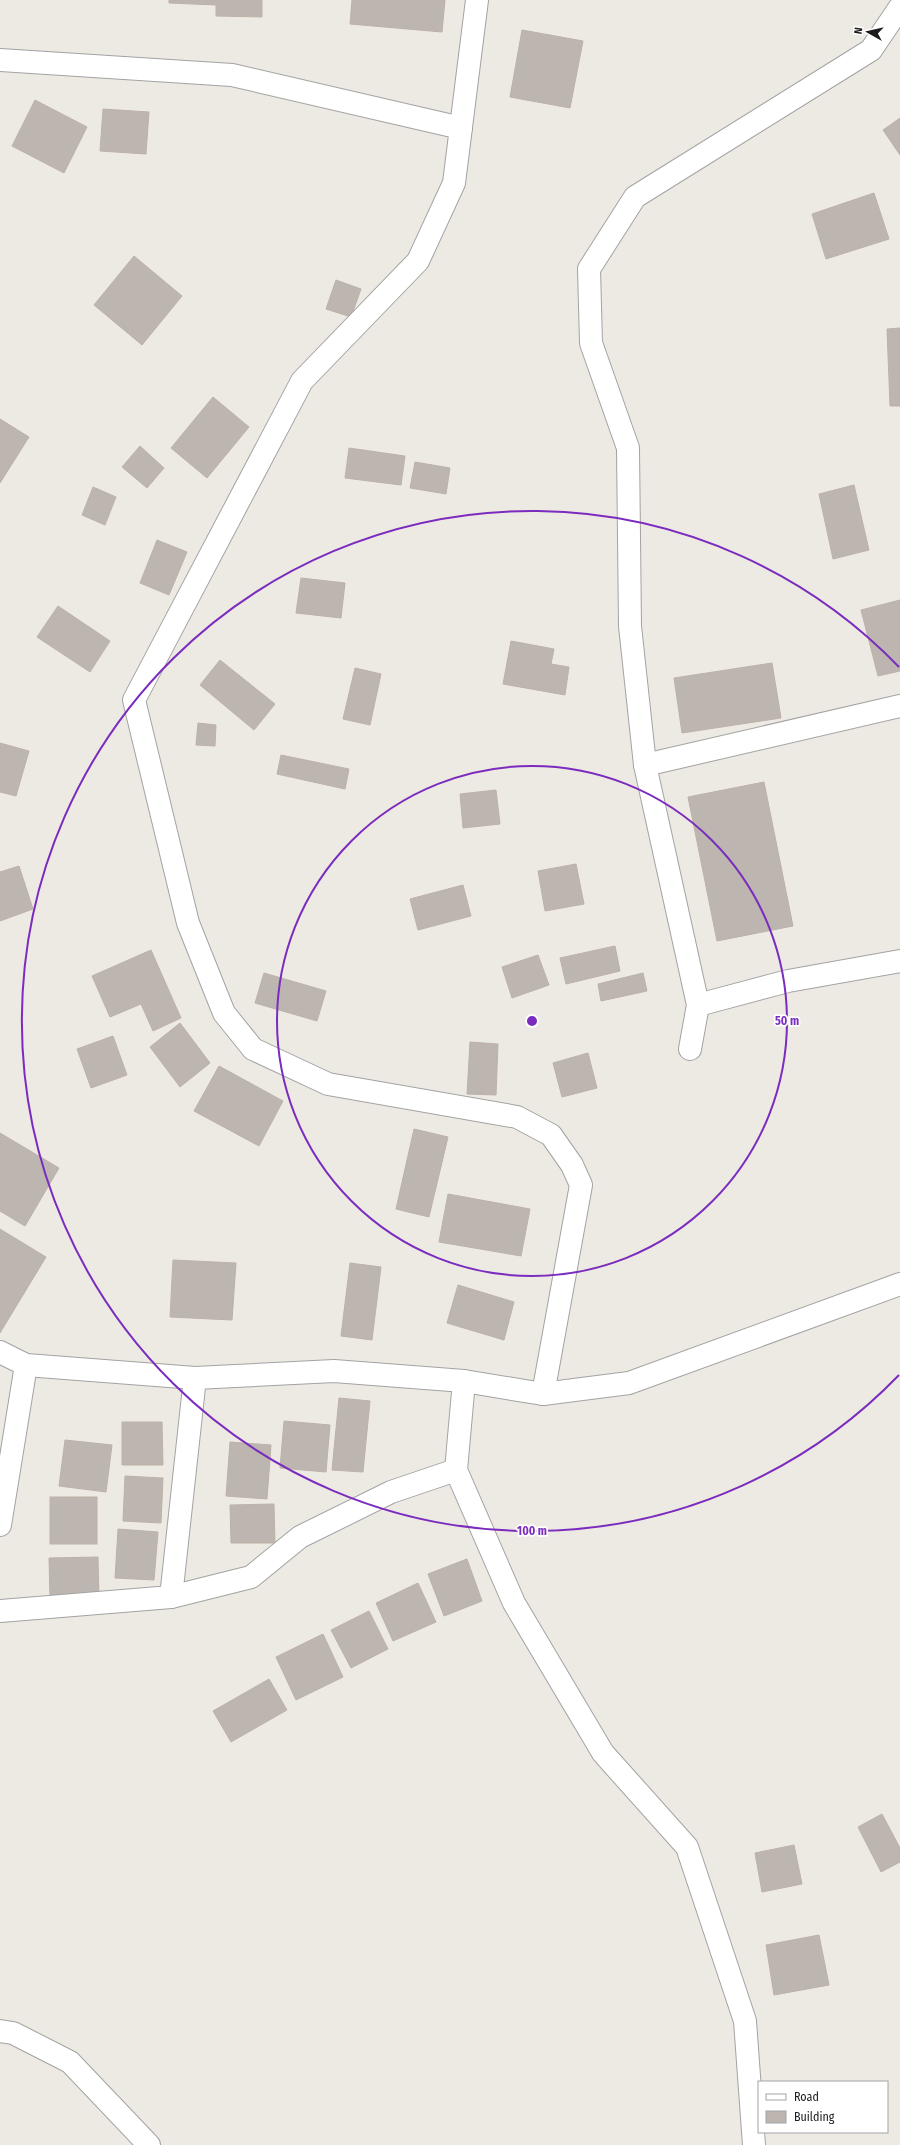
<svg xmlns="http://www.w3.org/2000/svg" width="900" height="2145" font-family="'Fira Sans Condensed',sans-serif">
	<style>
		.building { fill: #bdb6b0; stroke: #bdb1a7 }
		.lines { fill: none; stroke-linecap: round; stroke-linejoin: round }
		.minor-casing { stroke: #a3a3a3; stroke-width: 24 }
		.minor { stroke: #fff; stroke-width: 22 }
		.ring { fill: none; stroke: #7b2cbf; stroke-width: 2 }
		.centre { fill: #7b2cbf; stroke: #fff; stroke-width: 2 }
		.ring-label { font-size: 12px; text-anchor: middle; font-weight: bold; fill: #7b2cbf; stroke: #fff; stroke-width: 3.5; stroke-linejoin: round; paint-order: stroke }
	</style>
	<rect width="100%" height="100%" fill="#edeae3"/>
	<!-- building -->
	<g class="building">
		<polygon points="169,0 262,0 262,17 216,16 216,5 169,3"/>
		<polygon points="352,0 445,0 442,32 350,24"/>
		<polygon points="522,30 583,41 570,108 510,97"/>
		<polygon points="35,100 87,127 64,173 12,146"/>
		<polygon points="103,109 149,112 146,154 100,151"/>
		<polygon points="900,118 900,155 883,130"/>
		<polygon points="874,193 889,239 826,259 812,214"/>
		<polygon points="134,256 182,296 142,345 94,305"/>
		<polygon points="336,280 361,289 351,317 326,309"/>
		<polygon points="900,328 900,406 890,406 887,329"/>
		<polygon points="213,397 249,427 207,478 171,448"/>
		<polygon points="0,419 29,437 0,483"/>
		<polygon points="140,446 164,468 147,488 122,467"/>
		<polygon points="349,448 405,456 401,485 345,478"/>
		<polygon points="415,462 450,468 446,494 410,488"/>
		<polygon points="854,485 869,550 833,559 819,494"/>
		<polygon points="93,487 116,497 105,525 82,515"/>
		<polygon points="157,540 187,552 169,595 140,583"/>
		<polygon points="301,578 345,583 341,618 296,613"/>
		<polygon points="900,600 900,671 878,676 861,610"/>
		<polygon points="58,606 110,641 90,672 37,637"/>
		<polygon points="511,641 554,649 551,664 569,667 565,695 503,684"/>
		<polygon points="220,660 275,704 254,730 200,685"/>
		<polygon points="772,663 781,718 682,733 674,678"/>
		<polygon points="355,668 381,674 370,725 343,719"/>
		<polygon points="198,723 216,725 215,746 196,745"/>
		<polygon points="0,743 29,751 16,796 0,792"/>
		<polygon points="281,755 349,769 345,789 277,774"/>
		<polygon points="764,782 793,926 717,941 688,797"/>
		<polygon points="496,790 500,824 463,828 460,794"/>
		<polygon points="576,864 584,904 545,911 538,871"/>
		<polygon points="19,866 33,909 0,921 0,872"/>
		<polygon points="463,885 471,916 418,930 410,899"/>
		<polygon points="615,946 620,971 566,984 560,958"/>
		<polygon points="151,950 181,1018 153,1031 141,1004 110,1017 92,976"/>
		<polygon points="538,955 549,985 512,998 502,967"/>
		<polygon points="264,973 326,991 317,1021 255,1003"/>
		<polygon points="643,973 647,991 601,1001 598,984"/>
		<polygon points="180,1023 210,1063 180,1087 150,1047"/>
		<polygon points="113,1036 127,1075 91,1088 77,1049"/>
		<polygon points="470,1042 498,1044 496,1095 467,1094"/>
		<polygon points="588,1053 597,1088 562,1097 553,1063"/>
		<polygon points="219,1066 283,1101 259,1146 194,1111"/>
		<polygon points="414,1129 448,1137 429,1217 396,1209"/>
		<polygon points="0,1133 59,1168 25,1226 0,1211"/>
		<polygon points="448,1194 530,1209 521,1256 439,1242"/>
		<polygon points="0,1229 46,1257 0,1333"/>
		<polygon points="173,1260 236,1263 232,1320 170,1317"/>
		<polygon points="350,1263 381,1267 372,1340 341,1336"/>
		<polygon points="458,1285 514,1302 504,1340 447,1323"/>
		<polygon points="339,1398 370,1401 363,1472 332,1470"/>
		<polygon points="284,1421 330,1425 326,1472 280,1468"/>
		<polygon points="122,1422 162,1422 163,1465 122,1465"/>
		<polygon points="65,1440 112,1445 106,1492 59,1486"/>
		<polygon points="230,1442 271,1445 267,1499 226,1496"/>
		<polygon points="125,1476 163,1478 161,1523 123,1521"/>
		<rect x="50" y="1497" width="47" height="47"/>
		<polygon points="274,1504 275,1543 231,1543 230,1505"/>
		<polygon points="118,1529 158,1532 154,1580 115,1578"/>
		<polygon points="98,1557 99,1597 50,1598 49,1558"/>
		<polygon points="467,1559 482,1601 444,1616 428,1574"/>
		<polygon points="418,1583 436,1622 393,1641 376,1603"/>
		<polygon points="369,1611 388,1649 351,1668 331,1630"/>
		<polygon points="323,1634 343,1677 296,1700 276,1657"/>
		<polygon points="269,1679 287,1710 231,1742 213,1711"/>
		<polygon points="882,1814 900,1848 900,1862 881,1872 858,1827"/>
		<polygon points="794,1845 802,1884 762,1892 755,1853"/>
		<polygon points="819,1935 829,1985 774,1995 766,1945"/>
	</g>
	<g class="lines">
		<!-- minor casing -->
		<g class="minor-casing">
			<g id="minor">
				<polyline points="0,60 232,75 461,128"/>
				<polyline points="645,765 900,706"/>
				<polyline points="698,1005 788,981 900,961"/>
				<polyline points="690,1049 698,1005 645,765 630,626 628,448 591,343 589,269 635,197 871,50 900,7"/>
				<polyline points="0,1352 26,1365 195,1378 334,1371 464,1381 543,1394 581,1185 572,1165 551,1135 517,1117 328,1084 253,1049 224,1013 188,923 134,700 302,381 418,261 454,183 477,0"/>
				<polyline points="464,1381 456,1470 514,1603 603,1753 687,1847 745,2021 754,2145"/>
				<polyline points="543,1394 629,1383 900,1284"/>
				<polyline points="0,1525 26,1365"/>
				<polyline points="171,1597 195,1378"/>
				<polyline points="0,1611 171,1597 251,1577 300,1537 391,1492 456,1470"/>
				<polyline points="0,2031 13,2033 70,2062 149,2145"/>
			</g>
		</g>
		<!-- minor -->
		<use href="#minor" class="minor"/>
	</g>
	<!-- distance rings -->
	<g class="ring">
		<circle cx="532" cy="1021" r="255"/>
		<path d="M899 1375A510 510 0 1 1 899 667"/>
	</g>
	<circle cx="532" cy="1021" r="6" class="centre"/>
	<g class="ring-label">
		<text x="787" y="1025">50 m</text>
		<text x="532" y="1535">100 m</text>
	</g>
	<!-- legend -->
	<rect x="758" y="2081" width="130" height="52" fill="#ffffff" stroke="#a4a4a4"/>
	<rect x="766" y="2094" width="20" height="6" fill="#ffffff" stroke="#a4a4a4"/>
	<text x="794" y="2101" font-size="12" fill="#1c1c1c">Road</text>
	<rect x="766" y="2111" width="20" height="12" fill="#bdb6b0" stroke="#a4a4a4"/>
	<text x="794" y="2121" font-size="12" fill="#1c1c1c">Building</text>
	<!-- north arrow -->
	<g transform="translate(868 32) rotate(278)" stroke="#ffffff" stroke-width="3" paint-order="stroke">
	<path d="M0-3L7 15L0 10L-7 15Z" fill="#1c1c1c"/>
	<text y="-6" font-size="11" font-weight="bold" text-anchor="middle" fill="#1c1c1c">N</text>
	</g>
</svg>
